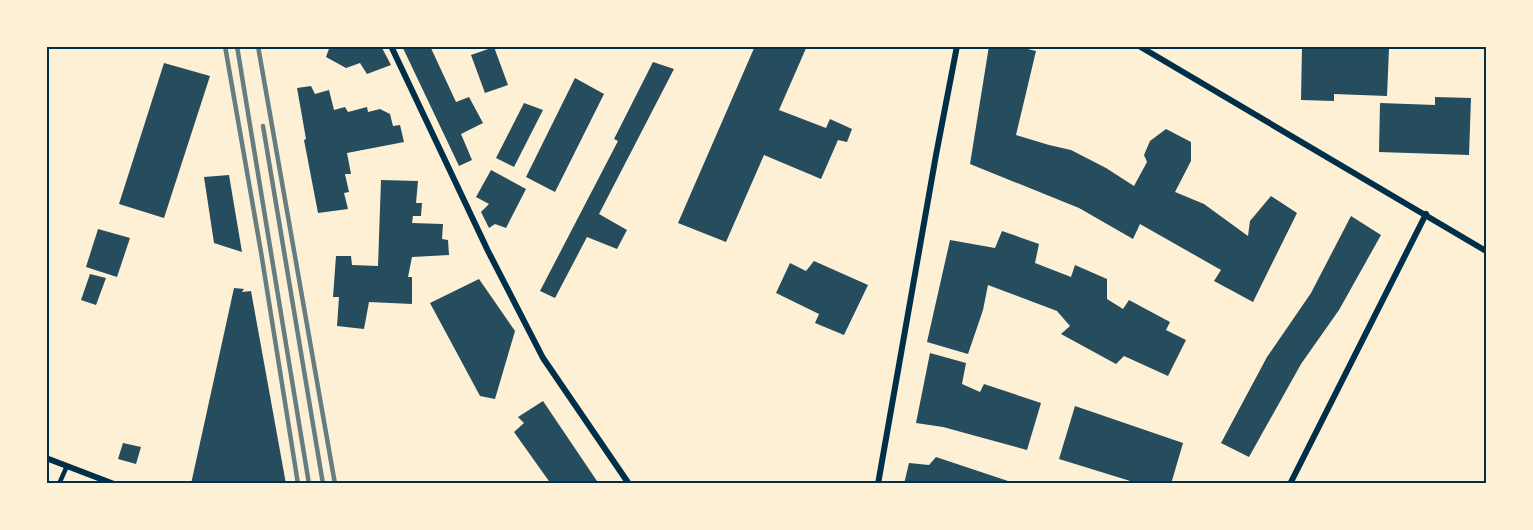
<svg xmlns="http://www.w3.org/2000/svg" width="1533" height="530" font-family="Barlow,sans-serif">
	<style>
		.building { fill: #264d5e }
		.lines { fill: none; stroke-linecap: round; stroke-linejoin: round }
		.service { stroke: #003049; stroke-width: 4.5 }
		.minor { stroke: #003049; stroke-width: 6 }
		.rail { stroke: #657d81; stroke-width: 4.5 }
		.neatline { fill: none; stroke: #003049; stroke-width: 2 }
	</style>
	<rect width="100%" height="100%" fill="#fdf0d5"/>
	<!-- building -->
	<g class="building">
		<polygon points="330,46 381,46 391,65 367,74 360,63 346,68 326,57"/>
		<polygon points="402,46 430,46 456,102 469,97 483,123 461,134 472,160 459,166"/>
		<polygon points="755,46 807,46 779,110 826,128 830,119 852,129 847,142 838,140 821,179 764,155 726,242 678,223"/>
		<polygon points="989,46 1015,46 1036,51 1016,135 1049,145 1071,150 1106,168 1134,186 1147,162 1144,155 1150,141 1166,129 1191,142 1191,161 1175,192 1204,204 1248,236 1250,221 1271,196 1297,213 1253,302 1214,281 1221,270 1140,224 1133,239 1079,208 970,164"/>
		<polygon points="1302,46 1389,49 1387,96 1334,94 1334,101 1301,100"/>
		<polygon points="494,47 508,85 485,93 471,55"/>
		<polygon points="653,62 674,69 599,214 627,230 617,249 587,237 555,298 540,291 618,141 614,139"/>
		<polygon points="164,63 210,76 164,218 119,204"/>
		<polygon points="575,78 604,94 555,192 526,177"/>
		<polygon points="311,86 315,94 329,90 334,110 345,107 348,112 367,107 368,112 380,109 390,114 393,126 400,125 404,142 347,153 351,174 345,174 349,192 344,193 348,209 318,213 304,140 306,139 297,88"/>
		<polygon points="1435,97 1471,98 1469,155 1379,152 1380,103 1435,105"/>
		<polygon points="524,103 543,110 514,167 496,158"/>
		<polygon points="491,170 526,189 506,228 495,224 489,228 481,212 489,204 476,197"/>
		<polygon points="229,175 242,252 214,243 204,177"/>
		<polygon points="381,180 418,181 416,203 422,203 421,216 413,216 412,223 443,224 442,239 448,240 449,255 412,257 408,277 412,277 412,304 369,302 364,329 337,326 339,297 333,297 336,256 351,256 352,265 378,266"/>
		<polygon points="1351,216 1381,235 1339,310 1301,364 1249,457 1221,443 1267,357 1311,293"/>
		<polygon points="98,229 130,238 117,277 86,267"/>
		<polygon points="1002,231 1039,244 1035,263 1071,277 1075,265 1107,279 1107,299 1123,309 1129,300 1170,322 1166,330 1186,340 1168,376 1124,356 1116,364 1061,334 1070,326 1057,311 988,285 983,310 968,354 927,342 950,240 995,248"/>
		<polygon points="814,261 868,285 844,335 815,323 819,314 776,293 790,263 806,271"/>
		<polygon points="90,274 106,278 96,305 81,300"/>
		<polygon points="479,279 515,331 495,399 480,396 430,303"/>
		<polygon points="234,288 244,289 242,292 251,291 286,484 191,484"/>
		<polygon points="930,353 966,363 962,384 980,392 984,384 1041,403 1027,450 943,427 916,423"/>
		<polygon points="543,401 599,484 551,484 514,432 524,423 518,417"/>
		<polygon points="1075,406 1183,443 1171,484 1140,484 1059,459"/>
		<polygon points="123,443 141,447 136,464 118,459"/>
		<polygon points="936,457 1008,481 1007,484 904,484 909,463 929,465"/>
	</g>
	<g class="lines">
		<!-- service -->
		<polyline class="service" points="59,484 67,466"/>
		<!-- minor -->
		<g class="minor">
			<polyline points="391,46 488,251 543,358 629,484"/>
			<polyline points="1139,46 1486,251"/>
			<polyline points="46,458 114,484"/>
			<polyline points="878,484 936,155 957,46"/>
			<polyline points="1290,484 1426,214"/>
		</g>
		<!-- rail -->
		<g class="rail">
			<polyline points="225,46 261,252 298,484"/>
			<polyline points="237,46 309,484"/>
			<polyline points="258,46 335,484"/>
			<polyline points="263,126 323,484"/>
		</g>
	</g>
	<!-- border -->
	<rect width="1533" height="530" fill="none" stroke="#fdf0d5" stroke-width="96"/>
	<rect x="48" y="48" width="1437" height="434" class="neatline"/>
</svg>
